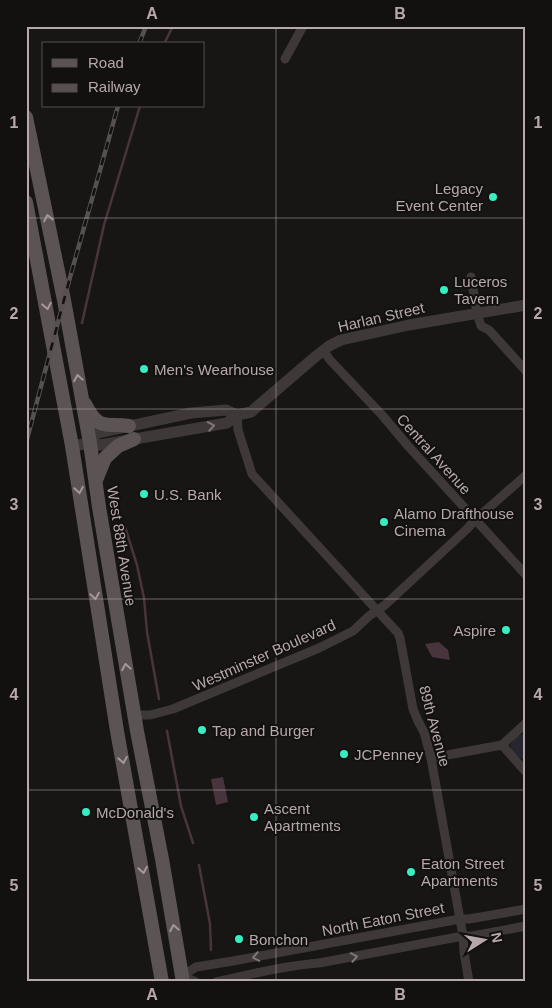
<svg xmlns="http://www.w3.org/2000/svg" width="552" height="1008" font-family="Helvetica,sans-serif">
	<style>
		.green { fill: #27262f }
		.water { fill: #47343d }
		.lines { fill: none; stroke-linecap: round; stroke-linejoin: round }
		.stream { stroke: #47343d; stroke-width: 2.5 }
		.minor { stroke: #3e3839; stroke-width: 9 }
		.tertiary { stroke: #3e3839; stroke-width: 11 }
		.primary { stroke: #5b5354; stroke-width: 14 }
		.rail-casing { stroke: #575051; stroke-width: 4.5 }
		.rail { stroke: #121110; stroke-width: 2.5; stroke-dasharray: 8; stroke-linecap: butt }
		.oneway { stroke: #a5979a }
		.oneway2 { stroke: #817678 }
		.grid { fill: none; stroke: #b7a8ab; stroke-width: 1; stroke-opacity: 0.55 }
		.poi-dot { fill: #37edc2; stroke: #121110; stroke-width: 2 }
		.labels { text-anchor: middle; dominant-baseline: central; stroke-width: 4; stroke-linejoin: round; paint-order: stroke }
		.poi-label { font-size: 15px; fill: #b7a8ab; stroke: #121110; text-anchor: start }
		.street-label { font-size: 15px; fill: #b7a8ab; stroke: #121110 }
		.neatline { fill: none; stroke: #b7a8ab; stroke-width: 2 }
		.grid-label { font-size: 16px; text-anchor: middle; font-weight: bold; fill: #b7a8ab }
	</style>
	<rect width="100%" height="100%" fill="#171615"/>
	<!-- green -->
	<path class="green" d="M526,732v30c-6,-6 -15,-8 -16,-17l6,-8z"/>
	<!-- water -->
	<g class="water">
		<polygon points="439,642 448,650 450,660 432,657 425,644"/>
		<polygon points="223,777 228,802 216,805 211,779"/>
	</g>
	<g class="lines">
		<!-- stream -->
		<g class="stream">
			<polyline points="164,44 173,26"/>
			<polyline points="82,323 104,225 140,106"/>
			<polyline points="125,527 137,565 144,598 147,632 159,699"/>
			<polyline points="167,731 181,806 193,843"/>
			<polyline points="199,865 210,924 211,950"/>
		</g>
		<!-- minor -->
		<g class="minor">
			<polyline points="285,59 303,26"/>
			<polyline points="471,277 477,313 481,326 489,330 526,371"/>
			<polyline points="323,350 330,360 382,415 409,447 526,575"/>
			<polyline points="237,415 238,430 252,474 385,619 398,633 400,638 413,709 418,721 424,732 431,758 463,936 464,952 469,982"/>
			<polyline points="134,715 150,715 173,709 319,648 353,631 369,616 385,605 467,529 475,520 526,475"/>
			<polyline points="502,745 526,772"/>
			<polyline points="431,758 502,745 526,723"/>
			<polyline points="182,976 196,967 233,961 460,919 469,919 526,909"/>
			<polyline points="182,976 196,982"/>
			<path d="M216,982c35,-8 68,-16 103,-19l144,-27h9l54,-10"/>
		</g>
		<!-- tertiary -->
		<g class="tertiary">
			<polyline points="90,443 97,433 191,413 226,410 237,415"/>
			<polyline points="72,446 90,443 100,445 227,423 237,415 251,412 259,405 315,357 329,346 341,340 409,325 526,305"/>
		</g>
		<!-- primary -->
		<g class="primary">
			<polyline points="26,117 64,300 90,443 99,507 137,731 162,859 183,982"/>
			<polyline points="26,202 72,446 117,731 162,982"/>
			<path d="M85,404c14,27 19,19 44,22"/>
			<polyline points="96,480 105,458 118,446 134,439"/>
		</g>
		<!-- rail casing -->
		<g class="rail-casing">
			<g id="rail">
				<polyline points="139,44 146,26"/>
				<polyline points="26,443 69,281 118,106"/>
			</g>
		</g>
		<!-- rail -->
		<use href="#rail" class="rail"/>
	</g>
	<!-- one-way arrows -->
	<defs><path id="oneway-chevron" d="M-2-3.5L2.5 0L-2 3.5" fill="none" stroke-width="1.6" stroke-linecap="round" stroke-linejoin="round" transform="scale(1.25)"/></defs>
	<g class="oneway">
		<use href="#oneway-chevron" transform="translate(48 218) rotate(-102)"/>
		<use href="#oneway-chevron" transform="translate(47 306) rotate(79)"/>
		<use href="#oneway-chevron" transform="translate(78 378) rotate(-100)"/>
		<use href="#oneway-chevron" transform="translate(79 490) rotate(81)"/>
		<use href="#oneway-chevron" transform="translate(95 596) rotate(81)"/>
		<use href="#oneway-chevron" transform="translate(126 667) rotate(-100)"/>
		<use href="#oneway-chevron" transform="translate(123 760) rotate(80)"/>
		<use href="#oneway-chevron" transform="translate(143 870) rotate(80)"/>
		<use href="#oneway-chevron" transform="translate(174 928) rotate(-100)"/>
	</g>
	<g class="oneway2">
		<use href="#oneway-chevron" transform="translate(211 426) rotate(-10)"/>
		<use href="#oneway-chevron" transform="translate(256 957) rotate(169)"/>
		<use href="#oneway-chevron" transform="translate(354 957) rotate(-11)"/>
	</g>
	<!-- grid -->
	<path class="grid" d="M276,26v956M26,218h500M26,409h500M26,599h500M26,790h500"/>
	<!-- markers -->
	<g class="poi-dot">
		<circle cx="493" cy="197" r="5"/>
		<circle cx="444" cy="290" r="5"/>
		<circle cx="144" cy="369" r="5"/>
		<circle cx="144" cy="494" r="5"/>
		<circle cx="384" cy="522" r="5"/>
		<circle cx="506" cy="630" r="5"/>
		<circle cx="202" cy="730" r="5"/>
		<circle cx="344" cy="754" r="5"/>
		<circle cx="86" cy="812" r="5"/>
		<circle cx="254" cy="817" r="5"/>
		<circle cx="411" cy="872" r="5"/>
		<circle cx="239" cy="939" r="5"/>
	</g>
	<g class="labels">
		<!-- poi labels -->
		<g class="poi-label">
			<text x="483" y="188" text-anchor="end">Legacy<tspan x="483" dy="17">Event Center</tspan></text>
			<text x="454" y="281">Luceros<tspan x="454" dy="17">Tavern</tspan></text>
			<text x="154" y="369">Men's Wearhouse</text>
			<text x="154" y="494">U.S. Bank</text>
			<text x="394" y="513">Alamo Drafthouse<tspan x="394" dy="17">Cinema</tspan></text>
			<text x="496" y="630" text-anchor="end">Aspire</text>
			<text x="212" y="730">Tap and Burger</text>
			<text x="354" y="754">JCPenney</text>
			<text x="264" y="808">Ascent<tspan x="264" dy="17">Apartments</tspan></text>
			<text x="96" y="812">McDonald's</text>
			<text x="421" y="863">Eaton Street<tspan x="421" dy="17">Apartments</tspan></text>
			<text x="249" y="939">Bonchon</text>
		</g>
		<!-- street labels -->
		<g class="street-label">
			<text transform="translate(381 317) rotate(-13)">Harlan Street</text>
			<text transform="translate(434 454) rotate(48)">Central Avenue</text>
			<text transform="translate(122 546) rotate(81)">West 88th Avenue</text>
			<text transform="translate(264 655) rotate(-24)">Westminster Boulevard</text>
			<text transform="translate(435 726) rotate(75)">89th Avenue</text>
			<text transform="translate(383 919) rotate(-11)">North Eaton Street</text>
		</g>
	</g>
	<!-- border -->
	<rect width="552" height="1008" fill="none" stroke="#121110" stroke-width="55"/>
	<!-- legend -->
	<rect x="42" y="42" width="162" height="65" fill="#121110" stroke="#544d4e"/>
	<rect x="52" y="59" width="25" height="8" fill="#5b5354" stroke="#544d4e"/>
	<text x="88" y="68" font-size="15" fill="#b7a8ab">Road</text>
	<rect x="52" y="84" width="25" height="8" fill="#575051" stroke="#544d4e"/>
	<text x="88" y="92" font-size="15" fill="#b7a8ab">Railway</text>
	<!-- north arrow -->
	<g transform="translate(484 940) rotate(79)" stroke="#121110" stroke-width="4" paint-order="stroke">
	<path d="M0-4L9 19L0 12L-9 19Z" fill="#b7a8ab"/>
	<text y="-8" font-size="14" font-weight="bold" text-anchor="middle" fill="#b7a8ab">N</text>
	</g>
	<rect x="28" y="28" width="496" height="952" class="neatline"/>
	<g class="grid-label">
		<text x="152" y="19">A</text>
		<text x="400" y="19">B</text>
		<text x="14" y="128">1</text>
		<text x="538" y="128">1</text>
		<text x="14" y="319">2</text>
		<text x="538" y="319">2</text>
		<text x="14" y="510">3</text>
		<text x="538" y="510">3</text>
		<text x="14" y="700">4</text>
		<text x="538" y="700">4</text>
		<text x="14" y="891">5</text>
		<text x="538" y="891">5</text>
		<text x="152" y="1000">A</text>
		<text x="400" y="1000">B</text>
	</g>
</svg>
